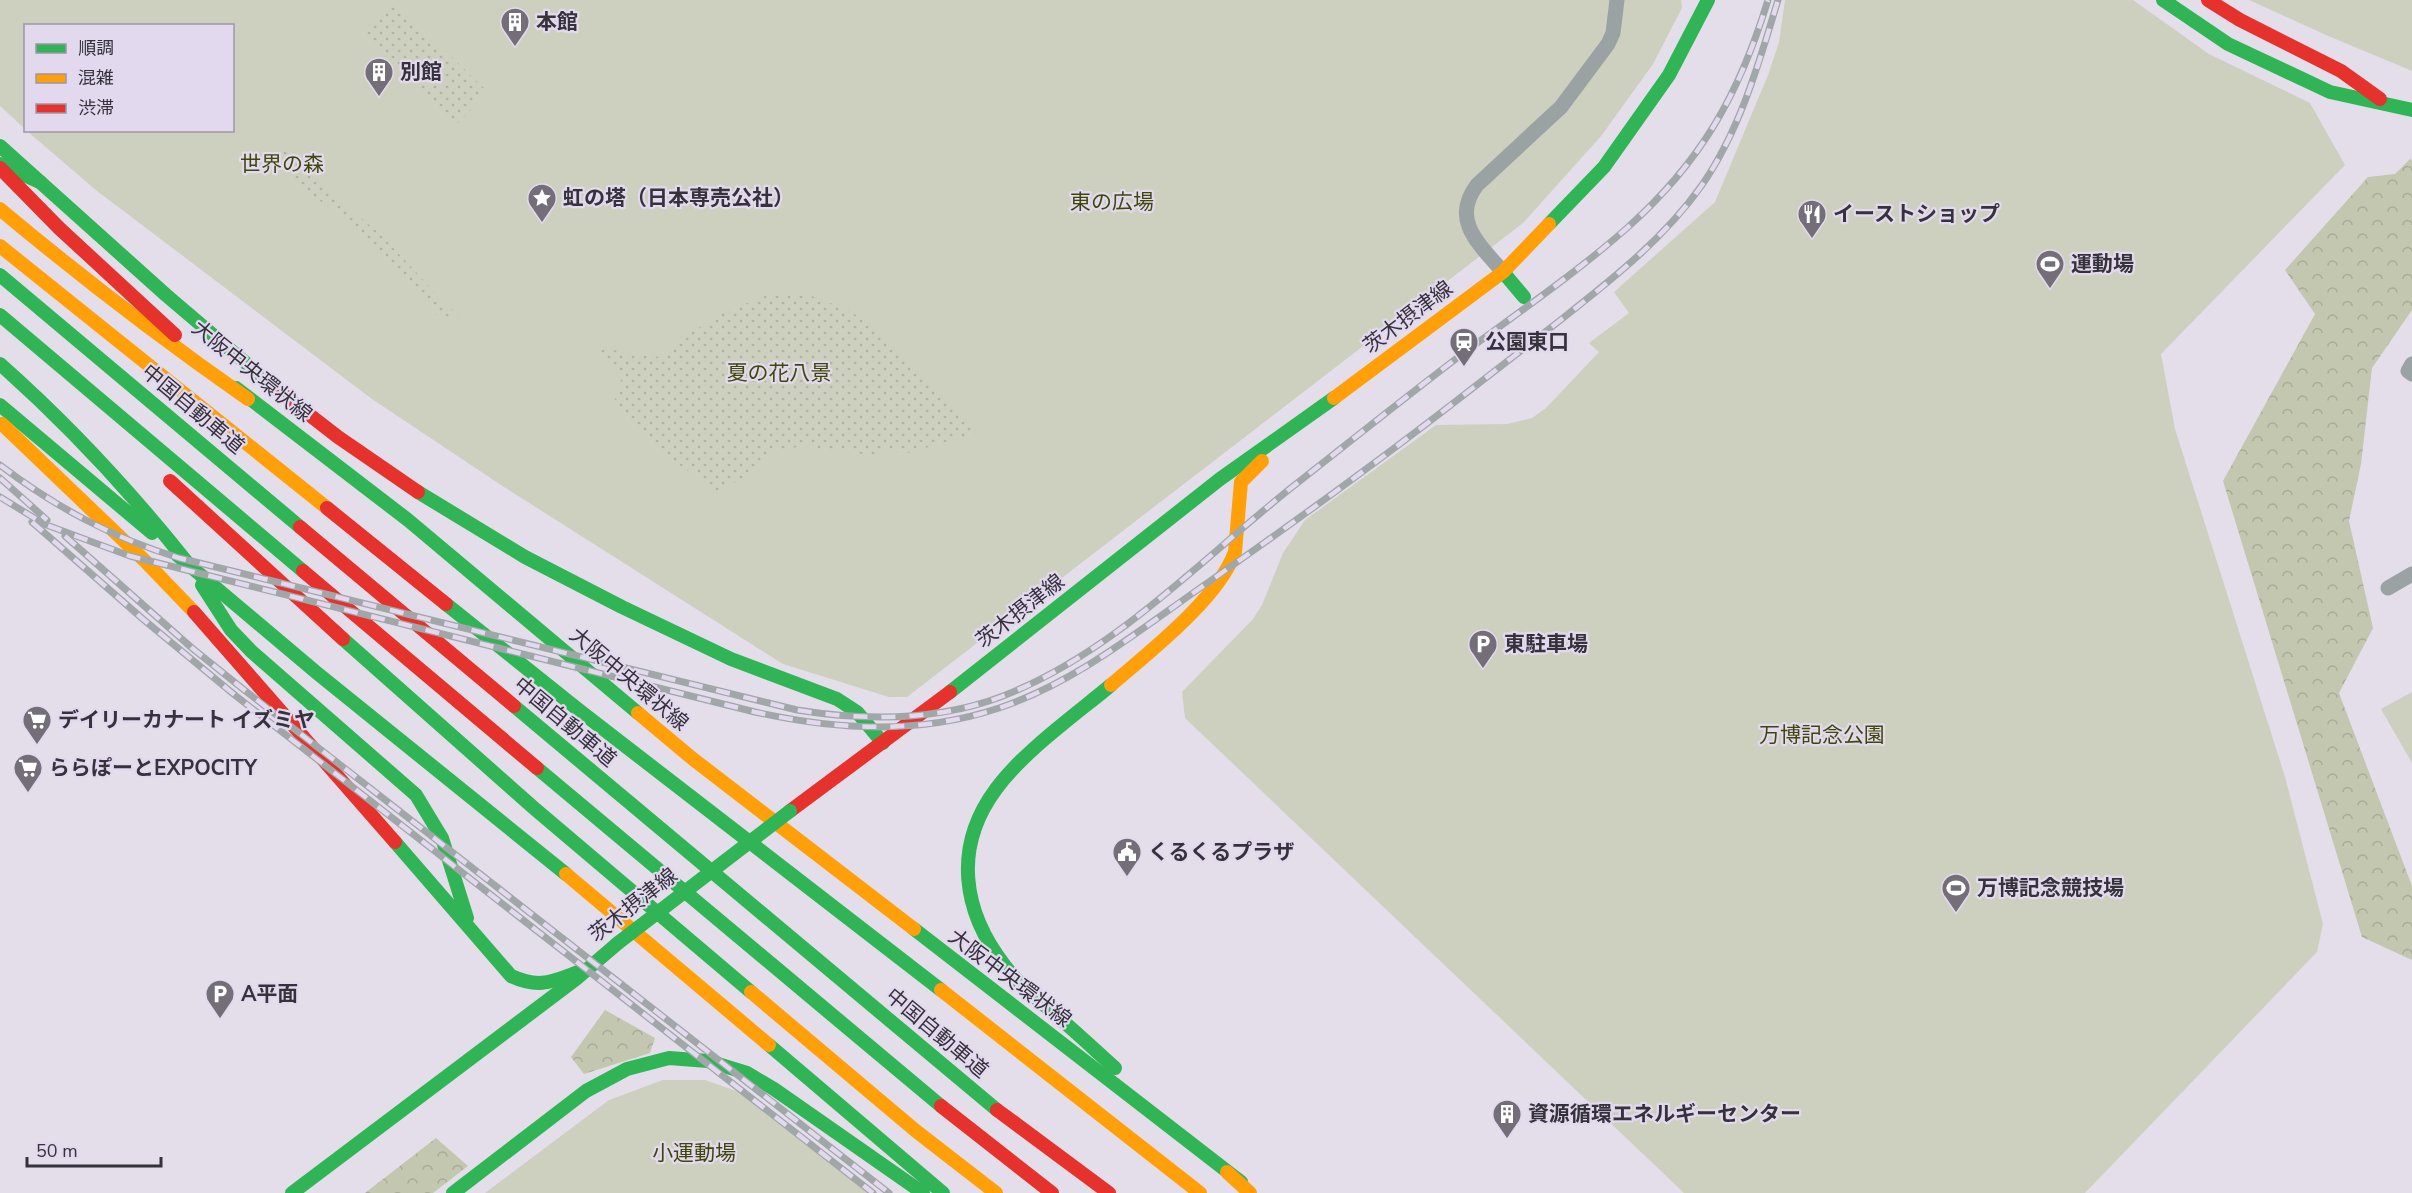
<svg xmlns="http://www.w3.org/2000/svg" width="2412" height="1193" font-family="'Nunito Sans','Noto Sans JP',sans-serif">
	<style>
		.forest { fill: url(#forest-crowns) }
		.park { fill: #cdd0bf }
		.garden { fill: url(#garden-dots) }
		.lines { fill: none; stroke-linecap: round; stroke-linejoin: round }
		.street { stroke: #9aa2a4; stroke-width: 15 }
		.fast { stroke: #30b455; stroke-width: 14 }
		.slow { stroke: #ff9f0a; stroke-width: 14 }
		.jam { stroke: #e5322d; stroke-width: 14 }
		.rail-casing { stroke: #a1a6a9; stroke-width: 7 }
		.rail { stroke: #e2d9ef; stroke-width: 4.5; stroke-dasharray: 14; stroke-linecap: butt }
		.fast-bridge { stroke: #30b455; stroke-width: 14 }
		.labels { text-anchor: middle; dominant-baseline: central; stroke-width: 4.5; stroke-linejoin: round; paint-order: stroke }
		.poi-label { font-size: 21px; font-weight: bold; fill: #36323b; stroke: #e2d9ef; text-anchor: start }
		.park-label { font-size: 21px; fill: #3e4707; stroke: #e2d9ef }
		.street-label { font-size: 21px; fill: #36323b; stroke: #e2d9ef }
	</style>
	<defs>
		<pattern id="forest-crowns" width="20" height="18" patternUnits="userSpaceOnUse" patternTransform="scale(1.5)"><rect width="20" height="18" fill="#c3c7af"/><path d="M2 6a3 3 0 1 1 6 0M12 15a3 3 0 1 1 6 0" fill="none" stroke="#a8ab97"/></pattern>
		<pattern id="garden-dots" width="8" height="8" patternUnits="userSpaceOnUse" patternTransform="scale(1.5)"><rect width="8" height="8" fill="#cdd0bf"/><path d="M2 2h.1M6 6h.1" fill="none" stroke="#b1b3a5" stroke-width="1.8" stroke-linecap="round"/></pattern>
	</defs>
	<rect width="100%" height="100%" fill="#e3deea"/>
	<!-- forest -->
	<g class="forest">
		<polygon points="2410,159 2412,160 2412,310 2372,368 2361,464 2349,521 2373,628 2339,693 2412,886 2412,960 2362,937 2223,481 2315,314 2285,270 2368,177 2395,174"/>
		<polygon points="605,1010 655,1038 650,1053 584,1074 571,1057"/>
		<polygon points="436,1138 468,1166 433,1193 365,1193"/>
	</g>
	<!-- park -->
	<g class="park">
		<polygon points="0,0 1681,0 1682,8 1653,64 1602,135 1523,223 907,697 889,697 783,664 504,487 372,399 97,191 27,131 232,130 232,26 26,26 25,129 0,106"/>
		<polygon points="1785,0 2133,0 2209,54 2310,103 2345,165 2161,354 2175,429 2285,777 2323,924 2317,952 2085,1193 1684,1193 1185,718 1182,692 1253,619 1262,605 1283,553 1305,520 1436,425 1507,424 1532,418 1546,408 1599,352 1589,343 1629,313 1614,292 1715,202 1768,75 1779,42"/>
		<polygon points="2249,0 2412,0 2412,71 2326,35"/>
		<polygon points="2412,692 2412,763 2381,709"/>
		<polygon points="663,1080 705,1080 745,1094 874,1193 485,1193 609,1100"/>
	</g>
	<!-- garden -->
	<g class="garden">
		<polygon points="395,2 488,92 456,125 363,35"/>
		<polygon points="283,149 291,150 320,183 381,235 445,303 458,314 458,319 439,318 400,272 334,211 283,174 279,161"/>
		<polygon points="809,295 849,310 889,339 905,358 982,432 904,454 891,450 870,456 849,451 829,452 808,445 777,451 758,469 718,492 650,444 612,404 624,385 615,373 595,353 604,347 631,355 662,357 679,341 719,314 765,296"/>
	</g>
	<g class="lines">
		<!-- street -->
		<g class="street">
			<path d="M1503,272c-23,-27 -53,-52 -26,-87l84,-78 47,-63 5,-11 4,-33"/>
			<polyline points="2412,364 2408,371 2412,374"/>
			<polyline points="2388,588 2412,574"/>
		</g>
		<!-- fast -->
		<g class="fast">
			<polyline points="2163,0 2228,44 2330,92 2412,110"/>
			<polyline points="0,146 166,295 280,392"/>
			<polyline points="0,164 40,182"/>
			<polyline points="1549,224 1604,167 1669,75 1708,0"/>
			<polyline points="1503,272 1524,297"/>
			<polyline points="0,275 300,527"/>
			<polyline points="0,315 303,571"/>
			<path d="M0,364c70,62 132,129 190,202"/>
			<polyline points="236,388 408,520 638,713"/>
			<polyline points="0,405 152,533"/>
			<polyline points="418,492 525,557 622,607 731,659 837,699 857,712 883,743"/>
			<polyline points="177,555 317,673 566,874"/>
			<polyline points="202,585 231,630 251,651 416,795 442,838 467,918"/>
			<polyline points="446,604 580,711 941,990"/>
			<polyline points="343,639 535,809 751,992"/>
			<path d="M1111,685c-36,30 -88,67 -115,104 -43,58 -34,122 9,177 14,19 34,34 52,50 20,17 39,35 58,52"/>
			<polyline points="950,692 1220,479 1334,398"/>
			<polyline points="514,706 997,1110"/>
			<polyline points="537,768 941,1106"/>
			<path d="M395,842l116,134c31,14 43,4 73,-6"/>
			<polyline points="914,929 1241,1182"/>
			<polyline points="769,1045 943,1193"/>
			<polyline points="292,1193 576,979 618,943"/>
			<polyline points="453,1193 586,1091 627,1069 669,1058 708,1061 747,1073 774,1089 923,1193"/>
		</g>
		<!-- slow -->
		<g class="slow">
			<path d="M0,209c81,68 162,130 248,190"/>
			<polyline points="0,246 327,508"/>
			<polyline points="1334,398 1503,272 1549,224"/>
			<polyline points="2,424 144,560 194,612"/>
			<path d="M1111,685c38,-33 107,-86 124,-133l6,-70 21,-21"/>
			<polyline points="638,713 693,759 914,929"/>
			<polyline points="566,874 769,1045"/>
			<polyline points="941,990 1200,1193"/>
			<polyline points="751,992 916,1131 996,1193"/>
			<polyline points="1227,1172 1250,1193"/>
		</g>
		<!-- jam -->
		<g class="jam">
			<polyline points="2208,0 2240,20 2341,71 2380,99"/>
			<polyline points="0,168 59,228 175,335"/>
			<polyline points="280,392 338,437 418,492"/>
			<polyline points="170,481 343,639"/>
			<polyline points="327,508 446,604"/>
			<polyline points="300,527 514,706"/>
			<polyline points="303,571 537,768"/>
			<polyline points="194,612 395,842"/>
			<polyline points="790,811 950,692"/>
			<polyline points="941,1106 1052,1193"/>
			<polyline points="997,1110 1109,1193"/>
		</g>
		<!-- rail casing -->
		<g class="rail-casing">
			<g id="rail">
				<path d="M0,465c57,43 111,72 179,93l618,152c69,11 141,11 206,-14 113,-44 200,-139 293,-212 56,-44 112,-89 169,-132 54,-40 111,-79 162,-124 74,-66 112,-133 141,-228"/>
				<polyline points="0,478 47,520"/>
				<path d="M0,497l44,27 86,32 625,156c82,18 163,23 244,-4 72,-24 133,-72 194,-115 86,-60 171,-121 254,-185 37,-29 74,-57 111,-86 52,-41 105,-82 144,-137 38,-55 57,-122 76,-185"/>
				<polyline points="32,522 144,620 236,696 873,1193"/>
				<polyline points="65,536 192,648 243,689 889,1193"/>
			</g>
		</g>
		<!-- rail -->
		<use href="#rail" class="rail"/>
		<!-- fast-bridge -->
		<polyline class="fast-bridge" points="618,943 790,811"/>
	</g>
	<!-- icons -->
	<defs>
		<g id="building-pin" transform="scale(1.5)"><path d="M0 17L-7.5 6A9.5 9.5 0 1 1 7.5 6Z" fill="#736e78" stroke="#e2d9ef"/><path d="M-4-6H4V6H1V3H-1V6H-4ZM-2.5-4.3h1.7v1.8h-1.7ZM.8-4.3h1.7v1.8H.8ZM-2.5-1h1.7V.8h-1.7ZM.8-1h1.7V.8H.8Z" fill="#fff"/></g>
		<g id="sight-pin" transform="scale(1.5)"><path d="M0 17L-7.5 6A9.5 9.5 0 1 1 7.5 6Z" fill="#736e78" stroke="#e2d9ef"/><path d="M0-6L1.8-2.2L6-1.7L2.9 1.2L3.7 5.4L0 3.3L-3.7 5.4L-2.9 1.2L-6-1.7L-1.8-2.2Z" fill="#fff"/></g>
		<g id="restaurant-pin" transform="scale(1.5)"><path d="M0 17L-7.5 6A9.5 9.5 0 1 1 7.5 6Z" fill="#736e78" stroke="#e2d9ef"/><path d="M-5-6h1v4h1v-4h1v4h1v-4h1v5L-1.5 .5V6h-2V.5L-5-1ZM5-6V6H3V1.5H1.5Q1.5-4 5-6Z" fill="#fff"/></g>
		<g id="stadium-pin" transform="scale(1.5)"><path d="M0 17L-7.5 6A9.5 9.5 0 1 1 7.5 6Z" fill="#736e78" stroke="#e2d9ef"/><path d="M0-5a6.5 5 0 1 0 0 10a6.5 5 0 1 0 0-10ZM-3.5-1.8h7v3.6h-7Z" fill="#fff"/></g>
		<g id="station-pin" transform="scale(1.5)"><path d="M0 17L-7.5 6A9.5 9.5 0 1 1 7.5 6Z" fill="#736e78" stroke="#e2d9ef"/><path d="M-3-6H3Q5-6 5-4V2Q5 4 3 4L4.5 6H3L1.5 4h-3L-3 6H-4.5L-3 4Q-5 4-5 2V-4Q-5-6-3-6ZM-3.5-4v3h7v-3ZM-3.5 1v1.5H-2V1ZM2 1v1.5H3.5V1Z" fill="#fff"/></g>
		<g id="parking-pin" transform="scale(1.5)"><path d="M0 17L-7.5 6A9.5 9.5 0 1 1 7.5 6Z" fill="#736e78" stroke="#e2d9ef"/><path d="M-3.5-5.5H1a3.5 3.5 0 0 1 0 7H-1V5.5H-3.5ZM-1-3.4V-.6H.8a1.4 1.4 0 0 0 0-2.8Z" fill="#fff"/></g>
		<g id="supermarket-pin" transform="scale(1.5)"><path d="M0 17L-7.5 6A9.5 9.5 0 1 1 7.5 6Z" fill="#736e78" stroke="#e2d9ef"/><path d="M-6-5.5h2.5l.6 2H6L4.5 2H-2.5L-4.4-4H-6ZM-1.5 3.2a1.3 1.3 0 1 0 .1 0ZM3 3.2a1.3 1.3 0 1 0 .1 0Z" fill="#fff"/></g>
		<g id="civic-pin" transform="scale(1.5)"><path d="M0 17L-7.5 6A9.5 9.5 0 1 1 7.5 6Z" fill="#736e78" stroke="#e2d9ef"/><path d="M-.6-6.5H3V-4.5H.6V-3L4-1V1h2V6H-6V1h2V-1L-.6-3ZM-1.2 2.5V6h2.4V2.5Z" fill="#fff"/></g>
	</defs>
	<g fill-rule="evenodd">
		<use href="#building-pin" x="515" y="22"/>
		<use href="#building-pin" x="379" y="72"/>
		<use href="#sight-pin" x="542" y="198"/>
		<use href="#restaurant-pin" x="1812" y="214"/>
		<use href="#stadium-pin" x="2050" y="264"/>
		<use href="#station-pin" x="1464" y="342"/>
		<use href="#parking-pin" x="1483" y="644"/>
		<use href="#supermarket-pin" x="37" y="720"/>
		<use href="#supermarket-pin" x="28" y="768"/>
		<use href="#civic-pin" x="1127" y="852"/>
		<use href="#stadium-pin" x="1956" y="888"/>
		<use href="#parking-pin" x="220" y="994"/>
		<use href="#building-pin" x="1507" y="1114"/>
	</g>
	<g class="labels">
		<!-- poi labels -->
		<g class="poi-label">
			<text x="536" y="22">本館</text>
			<text x="400" y="72">別館</text>
			<text x="563" y="198">虹の塔（日本専売公社）</text>
			<text x="1833" y="214">イーストショップ</text>
			<text x="2071" y="264">運動場</text>
			<text x="1485" y="342">公園東口</text>
			<text x="1504" y="644">東駐車場</text>
			<text x="58" y="720">デイリーカナート イズミヤ</text>
			<text x="49" y="768">ららぽーとEXPOCITY</text>
			<text x="1148" y="852">くるくるプラザ</text>
			<text x="1977" y="888">万博記念競技場</text>
			<text x="241" y="994">A平面</text>
			<text x="1528" y="1114">資源循環エネルギーセンター</text>
		</g>
		<!-- park labels -->
		<g class="park-label">
			<text x="282" y="164">世界の森</text>
			<text x="1112" y="202">東の広場</text>
			<text x="779" y="373">夏の花八景</text>
			<text x="1822" y="735">万博記念公園</text>
			<text x="694" y="1153">小運動場</text>
		</g>
		<!-- street labels -->
		<g class="street-label">
			<text transform="translate(1408 317) rotate(-37)">茨木摂津線</text>
			<text transform="translate(252 371) rotate(39)">大阪中央環状線</text>
			<text transform="translate(193 409) rotate(40)">中国自動車道</text>
			<text transform="translate(1020 611) rotate(-38)">茨木摂津線</text>
			<text transform="translate(629 679) rotate(40)">大阪中央環状線</text>
			<text transform="translate(565 722) rotate(40)">中国自動車道</text>
			<text transform="translate(633 905) rotate(-38)">茨木摂津線</text>
			<text transform="translate(1010 978) rotate(37)">大阪中央環状線</text>
			<text transform="translate(937 1033) rotate(40)">中国自動車道</text>
		</g>
	</g>
	<!-- legend -->
	<rect x="24" y="24" width="210" height="108" fill="#e2d9ef" stroke="#9d96a7" stroke-width="1.5"/>
	<rect x="36" y="44" width="30" height="9" fill="#30b455" stroke="#9d96a7" stroke-width="1.5"/>
	<text x="78" y="54" font-size="18" fill="#36323b">順調</text>
	<rect x="36" y="74" width="30" height="9" fill="#ff9f0a" stroke="#9d96a7" stroke-width="1.5"/>
	<text x="78" y="84" font-size="18" fill="#36323b">混雑</text>
	<rect x="36" y="104" width="30" height="9" fill="#e5322d" stroke="#9d96a7" stroke-width="1.5"/>
	<text x="78" y="114" font-size="18" fill="#36323b">渋滞</text>
	<!-- scale -->
	<path d="M27 1157v9h134v-9" fill="none" stroke="#36323b" stroke-width="3"/>
	<text x="36" y="1157" font-size="18" fill="#36323b" stroke="#e2d9ef" stroke-width="4.5" paint-order="stroke">50 m</text>
</svg>
